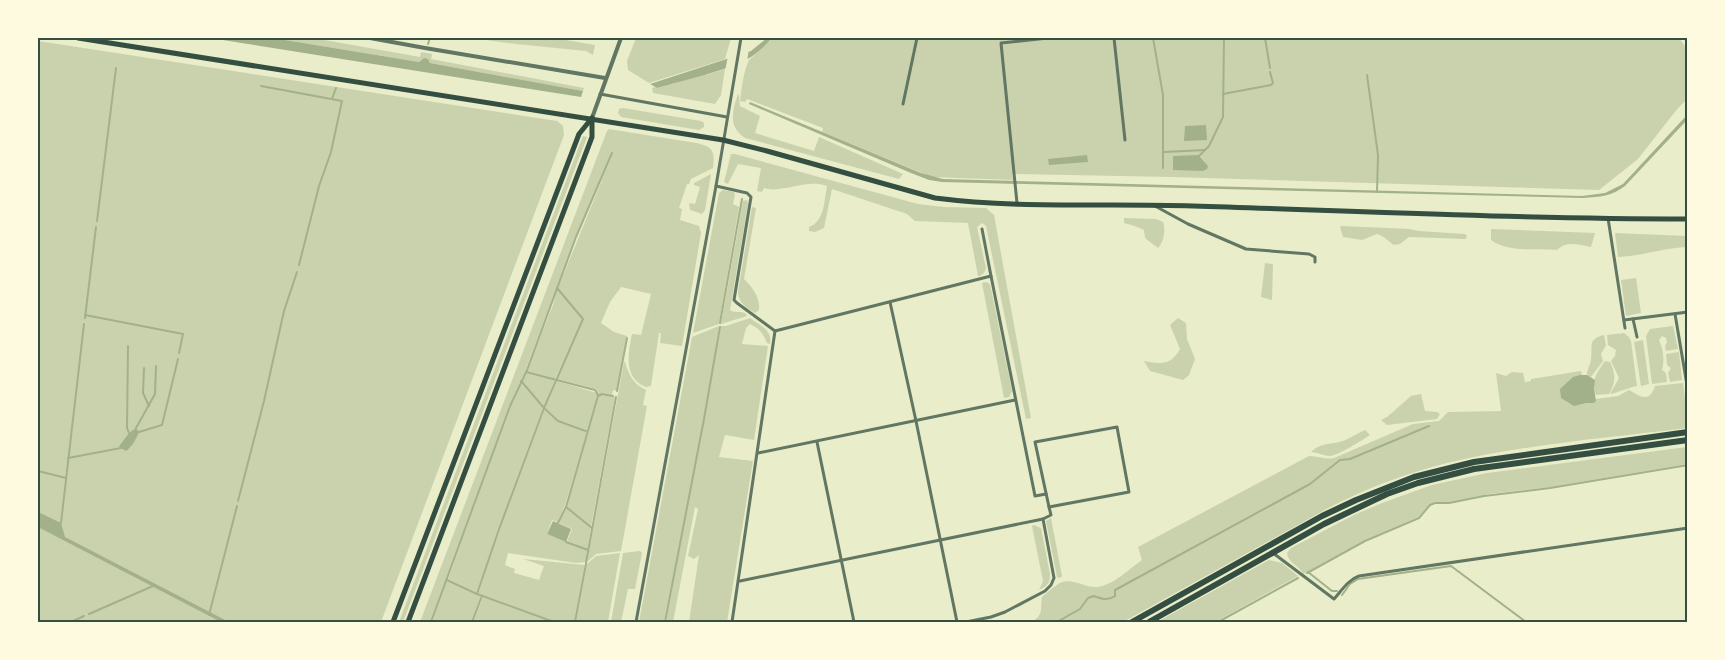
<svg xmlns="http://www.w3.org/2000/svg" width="1725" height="660" font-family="'Zilla Slab',serif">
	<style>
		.green { fill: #cad2ad }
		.water { fill: #a3b18a }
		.pier { fill: #e9edc9 }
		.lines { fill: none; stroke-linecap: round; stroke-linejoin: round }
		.stream { stroke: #a3b18a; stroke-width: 2 }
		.minor { stroke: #617663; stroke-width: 3 }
		.tertiary { stroke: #617663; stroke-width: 4 }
		.primary { stroke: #344e41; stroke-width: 5 }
		.motorway { stroke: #344e41; stroke-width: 6 }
		.neatline { fill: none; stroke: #344e41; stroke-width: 2 }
	</style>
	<rect width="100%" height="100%" fill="#e9edc9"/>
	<!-- green -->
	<g class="green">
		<polygon points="273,38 313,38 420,57 421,52 432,54 431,59 584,88 583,91 430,63 428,59 419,62"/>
		<polygon points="471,38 554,38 595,45 593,55 586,51 516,44"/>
		<polygon points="636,38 731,38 725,59 649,83 628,70 627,61"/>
		<path d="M773,38h906l8,11v50l-9,9 -40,51 -39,31 -427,-13 -160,-3 1,6 -81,-3 -110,-45 1,-4 -76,-29 -2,3 -5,-1c2,-14 3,-28 9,-41z"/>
		<polygon points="38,41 557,121 563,126 564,135 381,622 38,622"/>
		<polygon points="725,69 721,95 715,104 653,93 652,88 654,87 657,88 704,74 706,75"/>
		<path d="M738,94l1,1 1,11 20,10 -5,17 59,18 5,-14 84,37 -4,5 -154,-41c-17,-11 -13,-27 -7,-44z"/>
		<polygon points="623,108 701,121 704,123 704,127 699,130 621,117 618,113 619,109"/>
		<path d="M609,129l87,14c17,4 19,7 17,25l-22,11 -2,5h-2l-8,24 3,1 -2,11 19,6 2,7 -19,113 -22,-3 1,-10h-2l-8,53 -5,1c-23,-9 -18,-34 -14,-53l9,1 10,-41 -30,-7 -11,15 -9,21 13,9 13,4 -10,55 -4,-1 -1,5 -10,-2 -3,2 -3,-6 -39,-10 27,-60 -26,-31 55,-135 -1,-1 -36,85 -50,132 -17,37 -78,216h-11l187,-491z"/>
		<polygon points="583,136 587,137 403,622 399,622"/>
		<path d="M731,154h4l183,50 26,3 42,1 8,7 37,203 -5,1 -40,-193 -4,-3 -5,4 9,41 -2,5 -4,3h-2l-10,-53 -53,-2 -8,-7 -75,-25 -8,39 -9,4 -6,-1v-4c16,-6 15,-26 18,-41 -17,-6 -33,2 -49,3 -5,1 -10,0 -14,-1l-2,4 -5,-1 4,-23 -23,-4 -10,20 -4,-2z"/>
		<polygon points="711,174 705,210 702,214 690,210 689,203 695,204 700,187 694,185 694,183"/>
		<polygon points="723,190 734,192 735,195 733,204 739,207 719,324 693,333 719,193"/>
		<path d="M747,200l1,4 -18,106c4,3 10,1 15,3l2,3 -26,8 22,-123z"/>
		<path d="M752,207l4,1 -12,71c9,9 16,18 15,31l-4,3c-9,-6 -16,-9 -17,-21z"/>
		<path d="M1124,218l32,1 7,3c3,7 1,20 -5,26l-13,-10 -1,-8 -9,-4 -11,-3z"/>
		<path d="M1342,226l67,3 10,2 46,3 2,2 -1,3 -57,-2 -9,7 -6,1c-6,-4 -10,-9 -17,-11l-15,6 -19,-3 -3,-10z"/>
		<path d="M1491,229l104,4 -4,14c-13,-2 -24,-7 -34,3 -22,-2 -47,3 -66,-10z"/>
		<path d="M1615,233l72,3v11c-24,1 -45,9 -69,10z"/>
		<polygon points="1265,263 1273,264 1272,300 1261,297"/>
		<polygon points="1636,278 1641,313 1626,316 1621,280"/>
		<polygon points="986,282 990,284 1012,391 1009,397 1004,398 982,283"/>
		<polygon points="557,289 583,319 555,379 526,372 553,305"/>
		<path d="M750,318c9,7 23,12 20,26l-3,-1c-4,-10 -7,-14 -17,-19l-4,4 -4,16 26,2 -14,94 -29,-5 -6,22 34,4 -26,161h-38l10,-67 -5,4 -6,-3 10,-47 -3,-2 -22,115h-7l22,-119 -24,119h-25l53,-285 27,-11 -8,53 10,-53h5z"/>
		<path d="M1178,318l8,5 1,16 8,20 -6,16 -6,5 -33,-9 -6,-10c16,3 27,5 36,-12l-10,-24z"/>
		<path d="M1673,326l5,23 -12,2 -1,-5 2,-4 -1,-4 -4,-2 -3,4c4,8 6,20 3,30l4,3 1,9 -15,2 -6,-48 4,-7z"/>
		<path d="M1624,333l5,4 2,4 6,45c-10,2 -17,6 -27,8l9,-16 -8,-17 4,-5 1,-6 -8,-5 -1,-10z"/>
		<path d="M1604,335l2,10 -5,9 2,7 -12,16 -4,-2c0,-6 3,-9 4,-15 2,-14 -4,-21 13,-25z"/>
		<polygon points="1643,340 1649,384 1641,386 1634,342"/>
		<polygon points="1679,352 1682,380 1670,382 1668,373 1671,368 1667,365 1666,354"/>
		<path d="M1605,361l5,1c6,13 6,20 -1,32l-13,1c-5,-15 0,-21 9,-34z"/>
		<path d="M624,362h1c4,13 8,22 21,28l-3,15 4,1 -26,145 -25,3 -9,8z"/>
		<path d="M1581,371l1,4h-2l-1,30 17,-4v-2l22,-3 11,-6c11,6 20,14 26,-4l28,-3 4,30v15c-79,10 -161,16 -240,35 -40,10 -79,25 -115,43l-209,116h-91c12,-8 8,-12 10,-25 5,-4 12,-11 18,-14 12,-6 25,5 37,4 17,-2 32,-18 45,-27l-4,-13 171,-91c9,0 17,4 25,2l79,-34 26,-3 9,-9 53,-1 -5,-38 10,3 6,-4 11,1 2,9 6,-1v-2z"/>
		<polygon points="526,373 555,380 544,407 522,382"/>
		<polygon points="557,381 597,393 598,396 587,430 558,420 545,408"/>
		<polygon points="521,383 543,408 498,529 477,593 448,579 510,407"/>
		<polygon points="602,394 615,397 591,527 566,507 599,396"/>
		<polygon points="1421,394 1425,411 1437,412 1440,414 1437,419 1387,425 1381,420 1387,417 1411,396"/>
		<polygon points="544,409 557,421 587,432 565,505 558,522 552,520 547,534 588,551 586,562 576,563 508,553 505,565 515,569 514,573 539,580 544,566 523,559 585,565 575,622 555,622 478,594 499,529"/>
		<path d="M1365,430l5,5c-7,5 -33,21 -40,21 -6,0 -13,-4 -19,-4 10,-10 20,-7 32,-11 7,-3 15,-8 22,-11z"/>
		<path d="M1687,447v17l-137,23 -61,7 -40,9h-14l-5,2 -12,12 -53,23 -62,34c-4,-9 -15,-11 -16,-21l4,-5 63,-33 28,-12 50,-18 55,-12z"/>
		<polygon points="566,508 591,528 588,550 567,541 572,529 559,523"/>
		<polygon points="1051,518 1062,576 1060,578 1057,577 1046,521"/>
		<path d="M1034,525l7,3 9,46c0,10 -3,12 -11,16l4,-9 -11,-55z"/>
		<polygon points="640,551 642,553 635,589 628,589 621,622 611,622 623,553"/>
		<polygon points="620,553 608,622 576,622 587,564 596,556"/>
		<polygon points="1269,560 1282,563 1298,576 1215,622 1157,622"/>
		<polygon points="447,580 481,596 472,622 432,622"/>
		<polygon points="483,597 552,622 473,622"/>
	</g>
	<!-- water -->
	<g class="water">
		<polygon points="210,38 273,38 419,62 424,58 428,59 430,63 583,91 581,97"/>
		<path d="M767,38h5c-6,7 -13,14 -21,19 -23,14 -67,23 -94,31l-7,-4 101,-33z"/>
		<path d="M750,102l171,71 22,6 639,17 23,-3 18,-9 64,-69 1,4 -63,67c-13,10 -25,11 -42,12l-641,-16 -13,-2 -18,-7 -162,-69z"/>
		<polygon points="1206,125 1207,140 1184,141 1185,126"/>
		<polygon points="1087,155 1088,162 1049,165 1048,159"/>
		<polygon points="1198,155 1208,166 1207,169 1203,171 1173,170 1173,156"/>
		<polygon points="1580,375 1587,375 1595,380 1594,388 1596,401 1594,403 1587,403 1574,406 1561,398 1560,389 1573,377"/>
		<path d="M136,428l3,4c-3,7 -7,15 -13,19l-7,-4 1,-2 9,-12z"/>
		<polygon points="38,512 61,523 65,537 229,622 221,622 38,527"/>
		<polygon points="553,521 571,529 566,542 547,534"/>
	</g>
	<!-- pier -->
	<polygon class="pier" points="749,48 747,62 725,71 728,56"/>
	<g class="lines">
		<!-- stream -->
		<g class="stream">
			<polyline points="1153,38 1163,95 1163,168"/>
			<polyline points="1265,38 1270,68"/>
			<polyline points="1684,38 1688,42"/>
			<polyline points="428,44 430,38"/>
			<polyline points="1367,75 1378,155 1377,192"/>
			<polyline points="261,86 342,101 331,152 319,186 299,265"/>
			<polyline points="1223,94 1271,85 1273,83 1270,72"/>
			<polyline points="332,99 336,88"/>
			<polyline points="1164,152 1205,150"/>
			<polyline points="1199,156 1209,146 1223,117 1224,38"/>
			<polyline points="97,221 116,68"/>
			<polyline points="85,315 183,334 179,353"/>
			<polyline points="85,318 96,227"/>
			<polyline points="720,323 742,199"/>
			<polyline points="128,346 127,428 129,433"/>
			<polyline points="144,368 143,393 149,406"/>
			<polyline points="526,372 595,390 598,395"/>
			<polyline points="521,381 544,408 558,421 586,431"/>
			<polyline points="617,391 627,338"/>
			<polyline points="136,428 155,394 156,366"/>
			<polyline points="139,432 162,425 178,359"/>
			<polyline points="68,458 121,448"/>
			<polyline points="38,471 66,478"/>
			<polyline points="238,501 264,401 284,311 297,272"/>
			<polyline points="61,523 84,324"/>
			<polyline points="558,523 566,507"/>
			<polyline points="592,528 566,507 598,396 602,394 613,396"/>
			<polyline points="566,542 588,550"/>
			<polyline points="586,563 616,397"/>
			<polyline points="1308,572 1332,591 1337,591"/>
			<polyline points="1307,573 1365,541 1419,518 1430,505 1435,503 1449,503 1484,496 1550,488 1688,465"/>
			<polyline points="447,580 477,594 554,622"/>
			<polyline points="477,594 499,529 544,408 583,319 557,288"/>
			<polyline points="1342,595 1350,584 1358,579 1451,566 1526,622"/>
			<polyline points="89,614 153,586"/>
			<polyline points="209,615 237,506"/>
			<polyline points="71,622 84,616"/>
			<polyline points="431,622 510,406 527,370 576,237 612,153"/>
			<polyline points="472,622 482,596"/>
			<polyline points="575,622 586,564"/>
			<polyline points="665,622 704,419 720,327"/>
			<path d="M1057,622l23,-13 8,-11 6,-2c8,3 14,5 21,0v-6l195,-106 30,-24 10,-1 79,-33"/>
			<polyline points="1218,622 1298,578"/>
		</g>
		<!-- minor -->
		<g class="minor">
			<polyline points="1114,38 1125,140"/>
			<polyline points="600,94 727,117"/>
			<polyline points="903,104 917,38"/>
			<polyline points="716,186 747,193 751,197 734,300 737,303 775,331 991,276 1035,496 1046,494"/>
			<polyline points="1017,203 1001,43 1048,38"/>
			<polyline points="1155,206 1188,224 1246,249 1309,254 1315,257 1315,262"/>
			<polyline points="1608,218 1625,328"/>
			<polyline points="982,229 991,276"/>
			<polyline points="890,302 916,421 957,622"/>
			<polyline points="1675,314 1688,391"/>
			<polyline points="1633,319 1637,337"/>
			<polyline points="1624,320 1688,312"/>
			<polygon points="1117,427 1129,492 1049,507 1035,442"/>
			<polyline points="817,442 854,622"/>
			<polyline points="758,453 1015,400"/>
			<path d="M1273,553l61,46c8,-9 14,-19 25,-23l329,-48"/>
			<polyline points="740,581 1043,519 1051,515 1049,507"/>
			<polyline points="636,622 716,186 741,38"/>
			<polyline points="732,622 775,331"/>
			<polyline points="966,622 991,617 1005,612 1045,591 1051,585 1054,578 1043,519"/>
		</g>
		<!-- tertiary -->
		<g class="tertiary">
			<polyline points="370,38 425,48 605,78"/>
			<polyline points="592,118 621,38"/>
		</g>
		<!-- primary -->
		<g class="primary">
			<path d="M78,38l645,102 44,11 168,47c86,11 172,5 258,8 165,5 330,13 495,13"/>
			<polyline points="393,622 579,134 592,118"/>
			<polyline points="408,622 592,137 592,118"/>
		</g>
		<!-- motorway -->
		<g class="motorway">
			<polyline points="1132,622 1322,516 1356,500 1414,477 1474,462 1688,432"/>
			<polyline points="1149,622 1324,524 1387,494 1418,483 1474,469 1688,440"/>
		</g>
	</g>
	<!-- border -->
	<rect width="1725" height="660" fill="none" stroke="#fefae0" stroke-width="78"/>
	<rect x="39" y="39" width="1647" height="582" class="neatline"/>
</svg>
